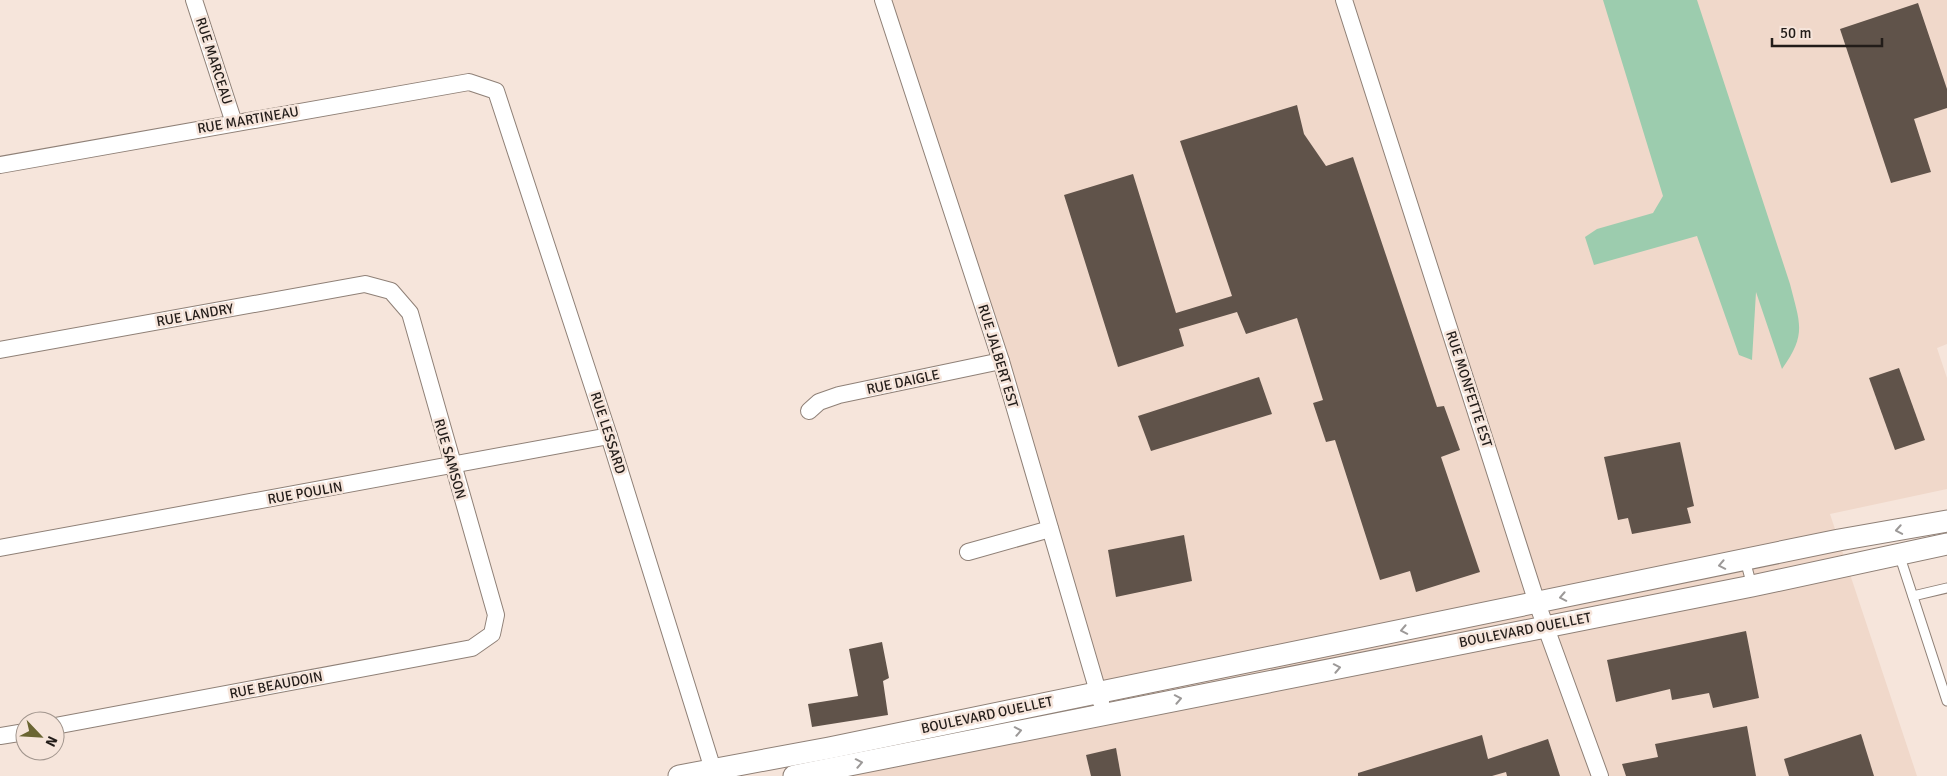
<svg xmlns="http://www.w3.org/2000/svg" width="1947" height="776" font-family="Signika,sans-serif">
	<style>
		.built { fill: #f0d8ca }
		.green { fill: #9cccae }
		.building { fill: #60534a }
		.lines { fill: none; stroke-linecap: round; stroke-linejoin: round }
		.service-casing { stroke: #8f8077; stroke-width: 11 }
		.minor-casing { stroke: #8f8077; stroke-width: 18 }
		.tertiary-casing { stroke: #8f8077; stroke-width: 23 }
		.service { stroke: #fff; stroke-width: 9 }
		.minor { stroke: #fff; stroke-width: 16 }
		.tertiary { stroke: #fff; stroke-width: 21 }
		.oneway { stroke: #9c9998 }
		.labels { text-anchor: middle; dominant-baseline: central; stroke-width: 5; stroke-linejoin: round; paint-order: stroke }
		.street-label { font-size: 14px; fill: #221c19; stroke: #f6e5db }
	</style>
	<rect width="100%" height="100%" fill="#f6e5db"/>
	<!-- built -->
	<polygon class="built" points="883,0 1947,0 1947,344 1937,348 1947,378 1947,489 1830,514 1917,776 839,776 829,748 1097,692"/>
	<!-- green -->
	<path class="green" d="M1603,0h94l93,284c10,40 17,50 -8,85l-26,-77 -4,68 -13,-5 -42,-119 -103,29 -9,-28 12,-8 56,-16 10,-17z"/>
	<!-- building -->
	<g class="building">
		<polygon points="1918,3 1947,89 1947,108 1914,119 1931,172 1891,183 1840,29"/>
		<polygon points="1297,105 1304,134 1326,166 1353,157 1437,407 1444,406 1460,450 1441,457 1480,572 1416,592 1410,571 1380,580 1335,440 1326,442 1313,403 1323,400 1297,318 1246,334 1237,312 1179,329 1184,346 1118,367 1064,195 1133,174 1176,313 1232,296 1180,141"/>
		<polygon points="1899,368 1925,440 1895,450 1869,378"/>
		<polygon points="1259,377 1272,414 1151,451 1138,416"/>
		<polygon points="1680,442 1694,506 1687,508 1691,523 1632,534 1628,518 1618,520 1604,457"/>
		<polygon points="1184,535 1192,581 1116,597 1108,550"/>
		<polygon points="1746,631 1759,698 1713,708 1709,693 1672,700 1670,689 1616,702 1607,660"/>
		<polygon points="882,642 889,678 883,681 888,715 812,727 808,704 858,696 849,649"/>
		<polygon points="1747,726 1756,776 1626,776 1622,764 1658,757 1655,744"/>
		<polygon points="1861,734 1874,776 1789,776 1784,759"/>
		<polygon points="1482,735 1488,759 1548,739 1560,776 1507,776 1506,772 1492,776 1358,776 1358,773"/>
		<polygon points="1116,748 1121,776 1091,776 1086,755"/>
	</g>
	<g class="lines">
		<!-- service casing -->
		<g class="service-casing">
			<g id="service">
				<polyline points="1899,554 1947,701"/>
				<polyline points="1745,560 1752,586"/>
				<polyline points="1913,596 1947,588"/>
			</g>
		</g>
		<!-- minor casing -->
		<g class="minor-casing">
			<g id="minor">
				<polyline points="194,0 234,123"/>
				<polyline points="883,0 1001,361 1101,702"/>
				<polyline points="1344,0 1537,603 1600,776"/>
				<polyline points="0,165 469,82 496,91 609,436 715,776"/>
				<polyline points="0,350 365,284 391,291 410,313 496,615 492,634 472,648 55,726"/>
				<polyline points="809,411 819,402 839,395 1001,361"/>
				<polyline points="0,548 609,436"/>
				<polyline points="968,552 1050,529"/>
				<polyline points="0,736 25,732"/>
			</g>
		</g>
		<!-- tertiary casing -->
		<g class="tertiary-casing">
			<g id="tertiary">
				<polyline points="679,776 829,748 1839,540 1947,521"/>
				<polyline points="794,776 1752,586 1947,544"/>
			</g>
		</g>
		<!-- service -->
		<use href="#service" class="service"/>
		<!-- minor -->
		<use href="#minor" class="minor"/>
		<!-- tertiary -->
		<use href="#tertiary" class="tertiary"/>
	</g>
	<!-- one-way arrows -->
	<defs><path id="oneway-chevron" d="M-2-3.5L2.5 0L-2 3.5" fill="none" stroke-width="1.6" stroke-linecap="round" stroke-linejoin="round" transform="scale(1.25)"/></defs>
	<g class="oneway">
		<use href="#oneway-chevron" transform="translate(1899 530) rotate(170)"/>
		<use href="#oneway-chevron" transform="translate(1722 565) rotate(169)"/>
		<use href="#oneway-chevron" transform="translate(1563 597) rotate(169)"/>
		<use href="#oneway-chevron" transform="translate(1404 630) rotate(169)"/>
		<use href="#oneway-chevron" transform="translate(1337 668) rotate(-11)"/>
		<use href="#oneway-chevron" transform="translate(1178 699) rotate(-11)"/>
		<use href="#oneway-chevron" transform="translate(1018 731) rotate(-11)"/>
		<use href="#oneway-chevron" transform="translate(859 763) rotate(-11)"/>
	</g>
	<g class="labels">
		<!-- street labels -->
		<g class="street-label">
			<text transform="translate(214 61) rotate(72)">RUE MARCEAU</text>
			<text transform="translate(248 120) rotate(-10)">RUE MARTINEAU</text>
			<text transform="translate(195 315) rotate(-10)">RUE LANDRY</text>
			<text transform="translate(998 356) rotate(73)">RUE JALBERT EST</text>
			<text transform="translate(903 382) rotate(-12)">RUE DAIGLE</text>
			<text transform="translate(1469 389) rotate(72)">RUE MONFETTE EST</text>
			<text transform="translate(608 433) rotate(72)">RUE LESSARD</text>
			<text transform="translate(450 459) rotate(74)">RUE SAMSON</text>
			<text transform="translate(305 493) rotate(-10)">RUE POULIN</text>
			<text transform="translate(1525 630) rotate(-11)">BOULEVARD OUELLET</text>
			<text transform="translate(276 685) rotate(-11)">RUE BEAUDOIN</text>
			<text transform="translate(987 715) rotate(-12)">BOULEVARD OUELLET</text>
		</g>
	</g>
	<!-- north arrow -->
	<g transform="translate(40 736) rotate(115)"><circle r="24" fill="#f6e5db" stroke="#a1958d"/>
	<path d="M0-4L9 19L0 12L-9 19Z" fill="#6a6532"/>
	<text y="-8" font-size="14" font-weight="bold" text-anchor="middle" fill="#221c19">N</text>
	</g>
	<!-- scale -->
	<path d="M1772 38v8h110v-8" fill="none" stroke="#221c19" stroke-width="2.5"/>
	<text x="1780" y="38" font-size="15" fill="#221c19" stroke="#f6e5db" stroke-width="4" paint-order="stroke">50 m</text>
</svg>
